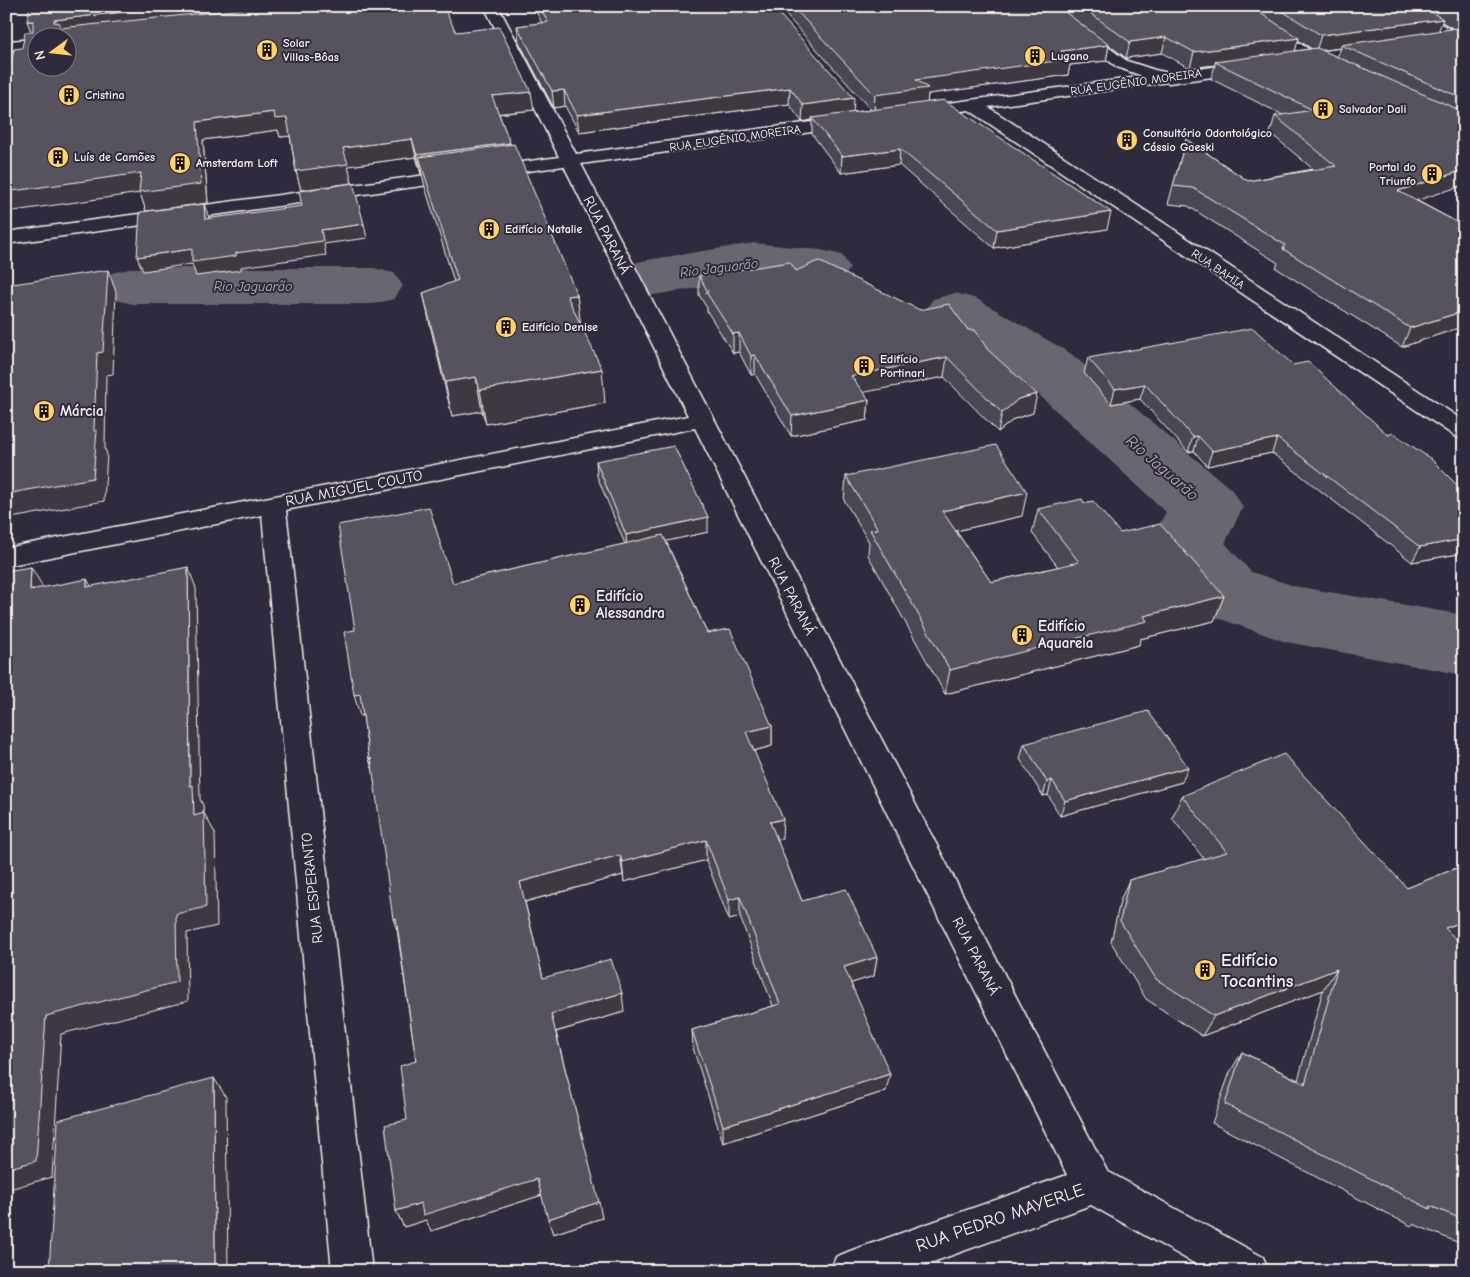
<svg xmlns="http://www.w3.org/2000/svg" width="1470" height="1277" font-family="'Comic Neue',sans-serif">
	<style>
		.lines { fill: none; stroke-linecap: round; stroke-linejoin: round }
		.river { fill: #6a6670; fill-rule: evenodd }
		.minor-casing { stroke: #f4f1e8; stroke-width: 3 }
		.major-casing { stroke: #f4f1e8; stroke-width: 3 }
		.minor { fill: #2f2a3d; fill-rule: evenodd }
		.major { fill: #2f2a3d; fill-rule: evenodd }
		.wall { fill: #4a4752; stroke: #f4f1e8; fill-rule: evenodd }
		.shaded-wall { fill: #3c3942; stroke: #f4f1e8 }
		.building { fill: #56525f; stroke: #f4f1e8; fill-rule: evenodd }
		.labels { text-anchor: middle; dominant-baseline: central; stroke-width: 4; stroke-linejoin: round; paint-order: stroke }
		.far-poi-label { font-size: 12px; font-weight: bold; fill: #f4f1e8; stroke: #2f2a3d; text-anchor: start }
		.far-street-label { font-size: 12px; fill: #f4f1e8; stroke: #2f2a3d }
		.far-water-label { font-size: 14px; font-style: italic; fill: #b6b2b2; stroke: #2f2a3d }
		.street-label { font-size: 15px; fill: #f4f1e8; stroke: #2f2a3d }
		.poi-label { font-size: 15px; font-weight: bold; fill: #f4f1e8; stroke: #2f2a3d; text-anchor: start }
		.water-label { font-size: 16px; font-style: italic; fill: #b6b2b2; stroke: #2f2a3d }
		.near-poi-label { font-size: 18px; font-weight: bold; fill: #f4f1e8; stroke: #2f2a3d; text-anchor: start }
		.near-street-label { font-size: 18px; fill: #f4f1e8; stroke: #2f2a3d }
	</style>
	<rect width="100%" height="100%" fill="#2f2a3d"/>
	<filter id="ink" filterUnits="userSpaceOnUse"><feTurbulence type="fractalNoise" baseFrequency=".02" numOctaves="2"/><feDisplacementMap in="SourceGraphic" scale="10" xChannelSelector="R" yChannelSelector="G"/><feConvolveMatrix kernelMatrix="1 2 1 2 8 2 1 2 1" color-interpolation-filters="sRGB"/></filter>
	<g filter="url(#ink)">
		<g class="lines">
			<!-- river -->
			<g class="river">
				<polygon points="754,243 821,250 842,255 850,268 842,281 821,286 754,279 647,296 626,291 617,278 626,265 647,260"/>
				<polygon points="133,268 373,268 394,273 403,286 394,299 373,304 133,304 112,299 103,286 112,273"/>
				<polygon points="955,293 977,299 1070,353 1232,490 1243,507 1225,543 1251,572 1294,586 1464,615 1464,675 1286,642 1195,610 1158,565 1147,547 1166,512 1024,381 933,325 924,312 933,299"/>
			</g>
			<!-- minor casing -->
			<g class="minor-casing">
				<g id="minor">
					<polygon points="484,6 498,6 576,154 848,117 854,118 856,122 854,126 848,127 581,164 1107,1171 1263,1257 1269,1271 1208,1271 1091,1205 908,1271 830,1271 836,1257 850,1251 1067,1175 695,428 286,510 372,1271 332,1271 262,515 6,566 6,548 688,416 564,166 6,244 6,232 559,157"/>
					<polygon points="1224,6 1241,6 1318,55 1340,65 1343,68 1340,71 1330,71 1308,61"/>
					<polygon points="1391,6 1409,6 1461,35 1463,38 1461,41 1451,41"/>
					<polygon points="38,39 38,48 6,50 6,41"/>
					<polygon points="1169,73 1175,75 1177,78 1175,81 988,107 1464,421 1464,439 1456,437 969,110 918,117 912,115 910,112 912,109 918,107"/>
				</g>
			</g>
			<!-- major casing -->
			<g class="major-casing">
				<g id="major">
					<polygon points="1037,6 1053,6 1127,61 1155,70 1169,73 1249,62 1254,64 1257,67 1254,70 1249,72 1169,83 1145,77 1117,67"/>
					<polygon points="1376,44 1381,46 1384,49 1381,52 1294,65 1289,63 1286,60 1289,57 1294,55"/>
				</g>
			</g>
			<!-- minor -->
			<use href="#minor" class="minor"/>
			<!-- major -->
			<use href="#major" class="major"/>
		</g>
		<!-- wall -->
		<g class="wall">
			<path d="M533,6h239l81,106 18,-2 -93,-104h686v179l-48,15 48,26v100l-62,21 -126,-79 2,-5 -90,-57 -20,-2 18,-65 62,42 65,-12 -43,-36 5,-17 8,-1 -72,-36 4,-14 -25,3 -28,-15 -36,5 -17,-13 -3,16 -36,4 -2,10 -140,19 -1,8 180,127 -113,19 -95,-83 -58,8 -29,-39v-14l-10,2 -13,-18 -210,28 -14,-26 -11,2 -35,-66 -2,-16 25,-3zM1442,22l12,7 -16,2zM1298,40l14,9 -17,2zM1341,48l-4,9 -16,-7z"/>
			<polygon points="27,21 456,32 534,110 499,114 510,144 577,295 580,324 605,403 486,424 482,411 452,416 430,325 423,293 454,282 425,187 422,174 421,174 416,157 348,166 352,183 301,190 296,171 290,136 280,137 278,130 203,140 208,203 146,211 140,193 31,32"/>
			<polygon points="796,271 920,310 968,330 988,350 1033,413 1014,419 998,432 944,377 863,392 869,400 867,420 791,436 755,374 751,375 739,352 733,353 707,311 707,308 699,295 699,276"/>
			<polygon points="1088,358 1293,365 1464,492 1464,553 1412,562 1272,453 1207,466 1194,451 1188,452 1140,399 1111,404 1084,373"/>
			<polygon points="596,461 708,532 666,541 707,633 772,726 772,746 754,751 782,839 777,840 802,901 877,957 874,976 851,983 886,1091 723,1143 693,1048 692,1030 773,1006 740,917 729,920 706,860 624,882 623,875 525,902 543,978 624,1012 556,1032 602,1218 553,1234 542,1195 431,1231 426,1220 404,1227 396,1211 407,1120 416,1061 397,929 373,770 369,759 363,715 360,716 355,630 453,583 625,544 597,476"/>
			<polygon points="846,476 1022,516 956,531 991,582 1058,567 1032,533 1038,509 1084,503 1120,533 1224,596 1214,621 1140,639 1139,645 945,694 868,555 869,542 844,500"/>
			<polygon points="1024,744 1182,782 1060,816 1048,795 1043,796 1020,759"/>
			<polygon points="1182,796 1407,888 1464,865 1464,936 1455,939 1464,948 1464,1245 1413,1224 1411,1226 1212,1123 1230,1072 1242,1052 1298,1080 1323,990 1202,1036 1146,999 1111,942 1120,901 1129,880 1204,859 1172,818"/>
		</g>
		<!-- shaded-wall -->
		<g class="shaded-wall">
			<polygon points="174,6 320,6 61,37 54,22 54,20"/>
			<polygon points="1443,19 1437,35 1341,45 1341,48 1316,51 1321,35"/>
			<polygon points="1166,37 1162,53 1126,58 1130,42"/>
			<polygon points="1299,38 1294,54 1215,62 1215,65 1190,68 1194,52"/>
			<polygon points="1109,45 1106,61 1070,65 1068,75 928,94 927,105 874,112 875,95 916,80 1061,51"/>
			<polygon points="790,88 789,104 579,132 577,115"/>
			<polygon points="564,90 565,106 554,108 552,91"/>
			<polygon points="531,92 534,110 494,114 492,96"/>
			<polygon points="854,98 853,115 812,118 812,120 802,122 803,105"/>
			<polygon points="274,112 287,118 292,136 280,137 278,130 203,140 208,203 146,211 140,193 6,212 6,192 197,122"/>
			<polygon points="412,139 416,157 348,166 352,183 301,190 296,171 343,148"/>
			<polygon points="510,143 513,161 419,157 422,174 421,174 417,155"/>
			<polygon points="900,149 899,165 841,173 842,156"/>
			<polygon points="1464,170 1464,185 1391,209 1398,191"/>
			<polygon points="204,204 209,218 210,232 205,219"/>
			<polygon points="1111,212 1107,229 994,248 997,230"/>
			<polygon points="364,224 367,238 324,244 326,255 241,267 241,270 196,276 192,264 143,271 137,257 192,249 236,253 321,230"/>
			<polygon points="108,270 116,292 113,374 106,375 105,449 107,454 104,501 6,519 6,494 97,353"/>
			<polygon points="577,295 581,327 567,296"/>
			<polygon points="1464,311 1464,326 1402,347 1410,328"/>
			<polygon points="739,333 739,352 733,353 733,334"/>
			<polygon points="755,355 755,374 751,375 751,356"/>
			<polygon points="947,357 944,377 850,395 851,376"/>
			<polygon points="602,369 605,403 486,424 480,390"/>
			<polygon points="476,377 482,411 452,416 445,382"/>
			<polygon points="1145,384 1140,399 1111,404 1115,389"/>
			<polygon points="1037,394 1033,413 1014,419 998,432 1002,413 1018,399"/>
			<polygon points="869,400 867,420 791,436 792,416"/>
			<polygon points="1198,436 1194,451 1188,452 1193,437"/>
			<polygon points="1277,438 1272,453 1207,466 1212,451"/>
			<polygon points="1027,492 1022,516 938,535 942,511"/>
			<polygon points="708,517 708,532 627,550 626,535"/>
			<polygon points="1464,539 1464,553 1412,562 1420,547"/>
			<polygon points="31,567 43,587 42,611 30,590"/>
			<polygon points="188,567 196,588 200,799 203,805 205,836 194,816 190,786"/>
			<polygon points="87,579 98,599 87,587"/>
			<polygon points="1224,596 1214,621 1140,639 1139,645 945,694 950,670 1144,616"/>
			<polygon points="360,694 367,715 360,716 354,695"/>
			<polygon points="772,726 772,746 746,753 746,732"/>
			<polygon points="371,758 376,779 369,759"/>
			<polygon points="1188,767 1182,782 1060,816 1065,801"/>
			<polygon points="1052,780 1048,795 1043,796 1047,782"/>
			<polygon points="204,813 215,833 217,926 187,933 188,1001 61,1034 52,1177 6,1190 6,1169 46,1016 176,914"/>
			<polygon points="783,819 782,839 769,842 770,822"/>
			<polygon points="706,840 706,860 624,882 622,862"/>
			<polygon points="620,855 623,875 524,902 520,882"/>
			<polygon points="740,897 740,917 729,920 729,900"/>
			<polygon points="396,918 400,938 393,919"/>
			<polygon points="1464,921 1464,936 1429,949 1445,928"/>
			<polygon points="877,957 874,976 842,986 844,967"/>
			<polygon points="1337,969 1323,990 1202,1036 1214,1016"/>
			<polygon points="622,993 624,1012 555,1032 551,1014"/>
			<polygon points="890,1074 886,1091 723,1143 723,1126"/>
			<polygon points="214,1078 226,1097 228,1271 215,1271"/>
			<polygon points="537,1179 542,1195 431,1231 426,1220 404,1227 396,1211 421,1203"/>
			<polygon points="599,1202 602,1218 553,1234 548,1219"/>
		</g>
		<!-- building -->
		<g class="building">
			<path d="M30,6h144l-120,14v2l6,1v5l212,-22h171l13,26 43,-5 32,65 -39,4 18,47 -93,12 -5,-16 -69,9 5,16 -52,7 -9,-53 -12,1 -1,-7 -77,10 4,62 -62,8 2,-19 -135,19v-106l8,-37 8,-1 3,-15 8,-2v-10h-6zM38,38h30v30h-30z"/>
			<polygon points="539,6 772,6 854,98 803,105 790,88 577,115 564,90 552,91 517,26 548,22"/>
			<polygon points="792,6 1057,6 1109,45 1061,51 1071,59 916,80 928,88 875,95"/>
			<polygon points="1080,6 1249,6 1299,38 1194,52 1166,37 1130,42"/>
			<polygon points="1274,6 1421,6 1443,19 1321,35"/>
			<polygon points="1447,6 1461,6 1464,8 1464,15"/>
			<polygon points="1464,27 1464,99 1341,45"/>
			<polygon points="1317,48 1464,112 1464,170 1398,191 1464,226 1464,311 1410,328 1283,249 1285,245 1193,188 1173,186 1186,139 1248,181 1336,166 1275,116 1313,110 1215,62"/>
			<polygon points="944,100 1111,212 997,230 900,149 842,156 812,118"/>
			<polygon points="514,144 577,295 567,296 602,369 480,390 476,377 445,382 423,293 458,280 419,157"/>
			<polygon points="353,183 364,224 321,230 323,241 236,253 236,256 192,262 192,249 137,257 140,212 204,204 205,219 302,206 299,191"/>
			<polygon points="818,261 920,310 949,304 968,330 975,330 988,350 1037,394 1018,399 1002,413 947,357 851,376 869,400 792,416 755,355 751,356 739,333 733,334 706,292 708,292 699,276 790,262 796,271"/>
			<polygon points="108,270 103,352 97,353 94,431 97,431 93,478 6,494 6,285"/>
			<polygon points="1253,328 1293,365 1308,362 1388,435 1393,433 1431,459 1464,492 1464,539 1420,547 1277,438 1212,451 1198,436 1193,437 1145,384 1115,389 1088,358"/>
			<polygon points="996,445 1027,492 942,511 991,582 1079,562 1038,509 1082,499 1084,503 1093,501 1120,533 1160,524 1224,596 1144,616 1147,621 950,670 870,530 878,529 846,476"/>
			<polygon points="674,446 708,517 626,535 596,461"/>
			<polygon points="429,507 453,583 663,535 707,633 730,629 772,726 746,732 783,819 770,822 802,901 846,889 877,957 844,967 890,1074 723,1126 692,1030 780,1004 740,897 729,900 706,840 622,862 620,855 520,882 543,978 611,959 622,993 551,1014 599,1202 548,1219 537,1179 423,1215 421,1203 396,1211 385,1125 407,1120 400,1066 416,1061 396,918 393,919 371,758 369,759 360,694 354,695 344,632 355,630 338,525"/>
			<polygon points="31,567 30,590 87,579 87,587 188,567 190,786 193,785 194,816 204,813 206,907 176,914 177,982 46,1016 36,1161 6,1169 6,571"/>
			<polygon points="1148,711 1188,767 1065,801 1052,780 1047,782 1024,744"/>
			<polygon points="1284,754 1407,888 1464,865 1464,921 1445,928 1464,948 1464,1220 1430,1206 1430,1209 1225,1104 1242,1052 1305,1084 1337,969 1214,1016 1156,979 1120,921 1129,880 1227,852 1182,796"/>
			<polygon points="214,1078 215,1271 49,1271 58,1120"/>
		</g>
	</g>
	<!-- icons -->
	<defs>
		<g id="building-disc" transform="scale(1.125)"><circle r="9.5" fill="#ffd166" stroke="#2f2a3d"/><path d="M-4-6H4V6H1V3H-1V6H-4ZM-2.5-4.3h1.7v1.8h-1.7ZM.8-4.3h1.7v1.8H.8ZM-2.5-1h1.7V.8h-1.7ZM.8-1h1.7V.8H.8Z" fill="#111"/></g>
	</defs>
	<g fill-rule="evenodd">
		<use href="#building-disc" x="267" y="50"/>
		<use href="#building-disc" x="1035" y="56"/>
		<use href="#building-disc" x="69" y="95"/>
		<use href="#building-disc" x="1323" y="109"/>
		<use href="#building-disc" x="1127" y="140"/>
		<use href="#building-disc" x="58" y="157"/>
		<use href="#building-disc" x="180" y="163"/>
		<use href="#building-disc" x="1432" y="174"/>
		<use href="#building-disc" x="489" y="229"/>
		<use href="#building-disc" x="506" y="327"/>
		<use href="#building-disc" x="864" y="366"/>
		<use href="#building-disc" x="44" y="411"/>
		<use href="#building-disc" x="580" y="605"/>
		<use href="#building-disc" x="1022" y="635"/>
		<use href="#building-disc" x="1205" y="970"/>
	</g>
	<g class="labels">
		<!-- far-poi labels -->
		<g class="far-poi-label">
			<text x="283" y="43">Solar<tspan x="283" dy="14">Villas-Bôas</tspan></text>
			<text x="1051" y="56">Lugano</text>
			<text x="85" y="95">Cristina</text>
			<text x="1339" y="109">Salvador Dali</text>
			<text x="1143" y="133">Consultório Odontológico<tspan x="1143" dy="14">Cássio Gaeski</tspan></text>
			<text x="74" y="157">Luís de Camões</text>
			<text x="196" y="163">Amsterdam Loft</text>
			<text x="1416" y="167" text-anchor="end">Portal do<tspan x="1416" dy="14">Triunfo</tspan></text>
			<text x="505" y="229">Edifício Natalie</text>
			<text x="522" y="327">Edifício Denise</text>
			<text x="880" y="359">Edifício<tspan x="880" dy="14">Portinari</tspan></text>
		</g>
		<!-- far-street labels -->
		<g class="far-street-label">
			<text transform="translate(1136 82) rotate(-8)">RUA EUGÊNIO MOREIRA</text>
			<text transform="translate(735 138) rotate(-8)">RUA EUGÊNIO MOREIRA</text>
			<text transform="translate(1218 269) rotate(34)">RUA BAHIA</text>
		</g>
		<!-- far-water labels -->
		<g class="far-water-label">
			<text transform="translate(719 268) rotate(-7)">Rio Jaguarão</text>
			<text x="253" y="286">Rio Jaguarão</text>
		</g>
		<!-- street labels -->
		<g class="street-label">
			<text transform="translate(607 235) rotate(63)">RUA PARANÁ</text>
			<text transform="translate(354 488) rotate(-11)">RUA MIGUEL COUTO</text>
			<text transform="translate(792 596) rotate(63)">RUA PARANÁ</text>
			<text transform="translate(312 888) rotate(-96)">RUA ESPERANTO</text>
			<text transform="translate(976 956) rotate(63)">RUA PARANÁ</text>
		</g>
		<!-- poi labels -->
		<g class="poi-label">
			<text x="60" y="411">Márcia</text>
			<text x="596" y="596">Edifício<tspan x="596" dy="17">Alessandra</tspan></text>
			<text x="1038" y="626">Edifício<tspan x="1038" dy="17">Aquarela</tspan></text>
		</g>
		<!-- water labels -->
		<g class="water-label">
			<text transform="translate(1162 468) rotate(41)">Rio Jaguarão</text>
		</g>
		<!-- near-poi labels -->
		<g class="near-poi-label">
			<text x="1221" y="960">Edifício<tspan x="1221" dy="21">Tocantins</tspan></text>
		</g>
		<!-- near-street labels -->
		<g class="near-street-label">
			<text transform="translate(1000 1218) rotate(-19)">RUA PEDRO MAYERLE</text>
		</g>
	</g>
	<!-- margin -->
	<rect width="1470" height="1277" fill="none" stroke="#2f2a3d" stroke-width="25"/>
	<rect x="12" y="12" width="1445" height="1252" fill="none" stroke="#f4f1e8" stroke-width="2" filter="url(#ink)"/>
	<!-- north arrow -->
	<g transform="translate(52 52) rotate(255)"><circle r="24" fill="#2f2a3d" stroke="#7e7a81"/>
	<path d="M0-4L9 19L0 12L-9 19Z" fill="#ffd166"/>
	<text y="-8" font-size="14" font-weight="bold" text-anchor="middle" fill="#f4f1e8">N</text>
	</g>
</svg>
